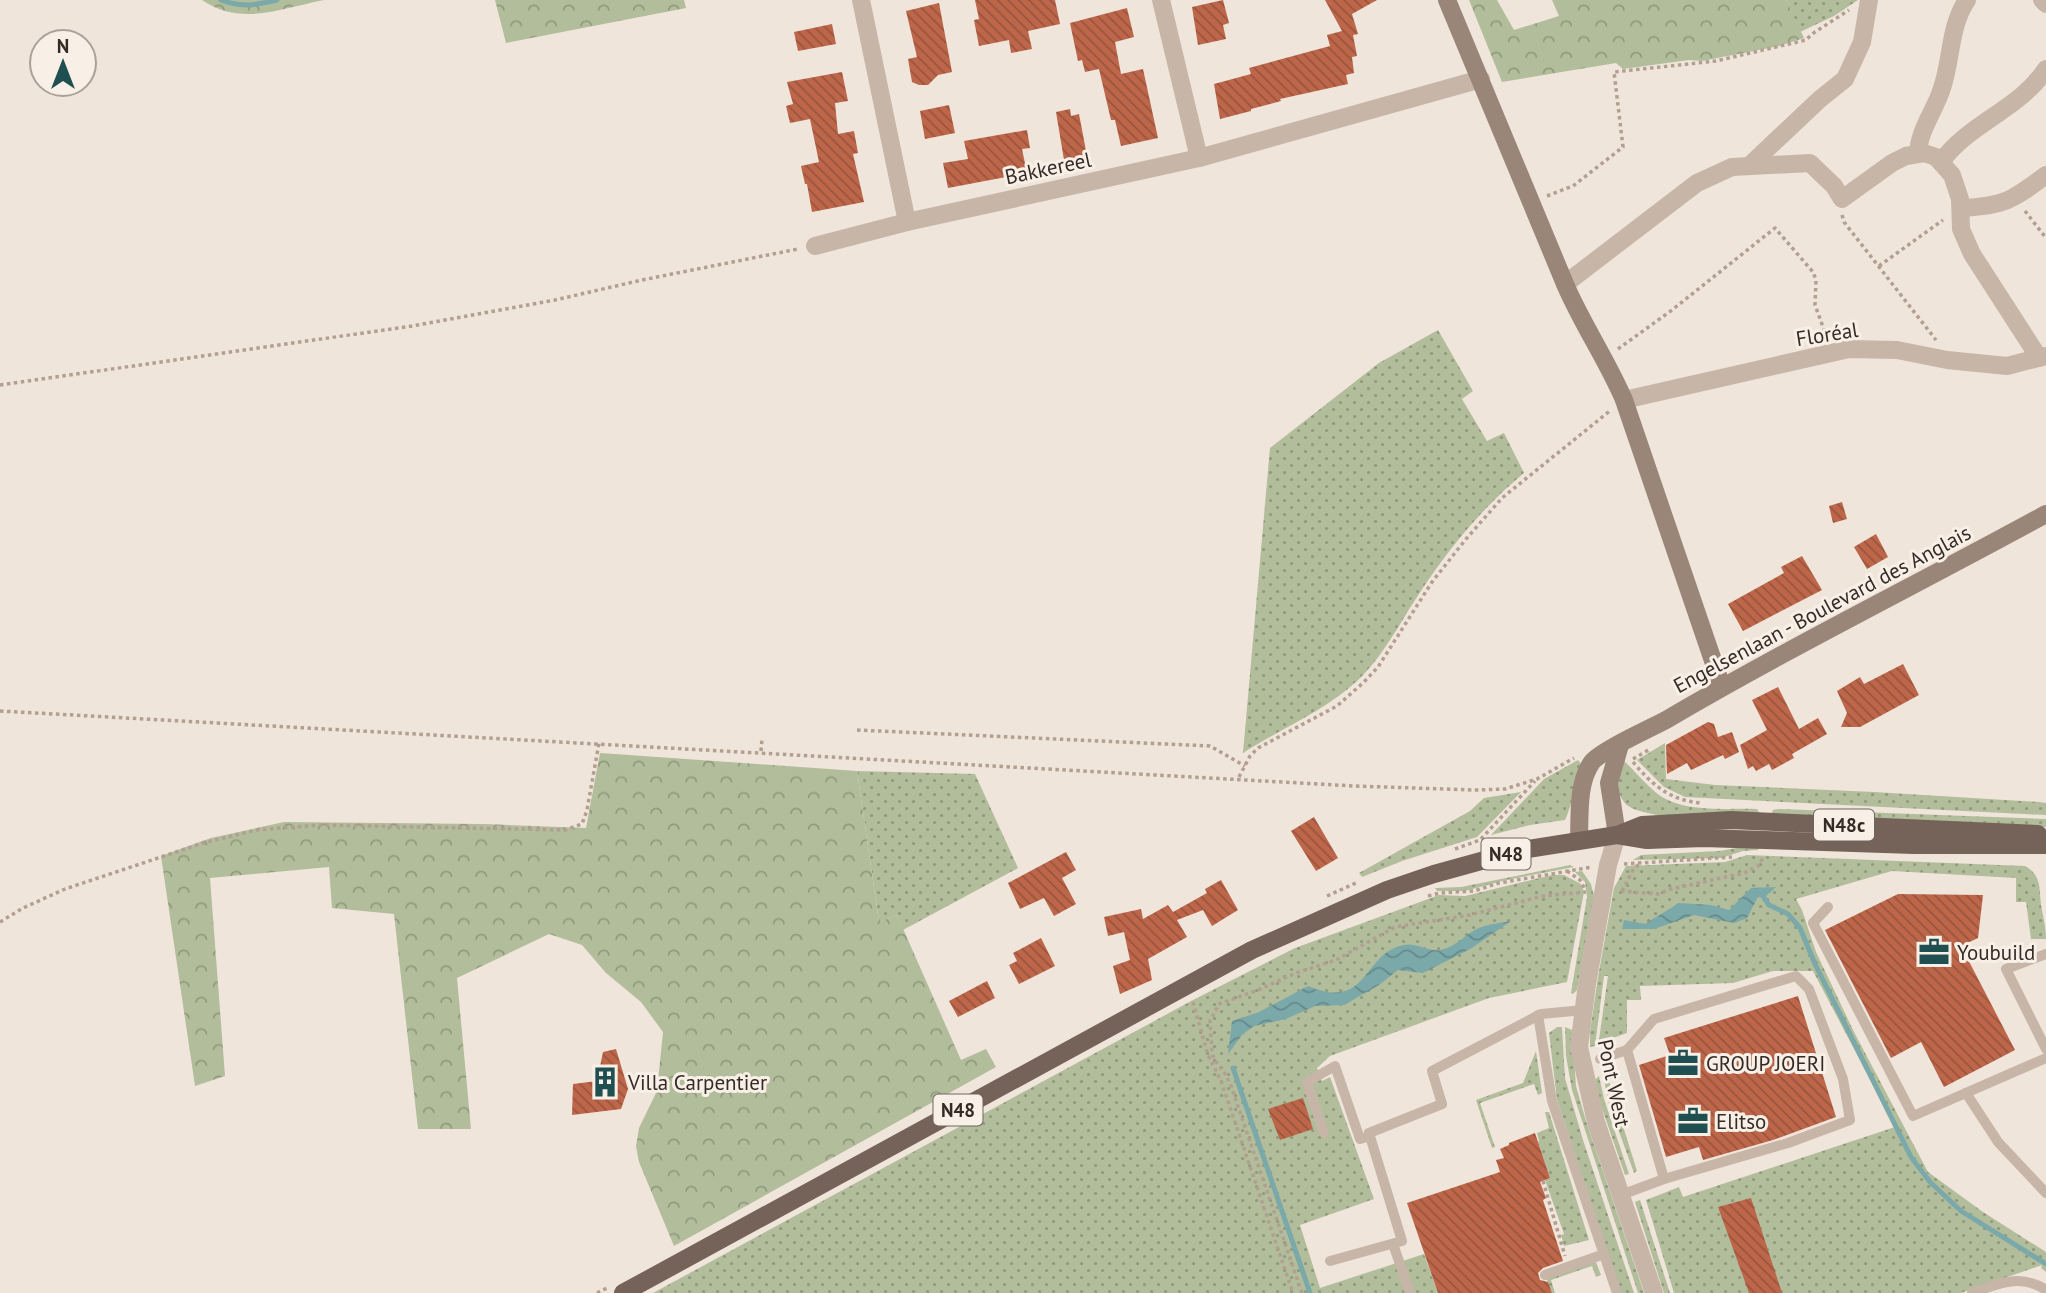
<svg xmlns="http://www.w3.org/2000/svg" width="2046" height="1293" font-family="'PT Sans',sans-serif">
	<style>
		.grass { fill: url(#grass-dots) }
		.forest { fill: url(#forest-crowns) }
		.water { fill: url(#water-waves) }
		.lines { fill: none; stroke-linecap: round; stroke-linejoin: round }
		.stream { stroke: #7ba9aa; stroke-width: 5 }
		.building { fill: url(#building-back-hatch) }
		.path { stroke: #b29f92; stroke-width: 3.5; stroke-dasharray: 3.5 3.5; stroke-linecap: butt }
		.lane { stroke: #c7b5a7; stroke-width: 10 }
		.street { stroke: #c7b5a7; stroke-width: 18 }
		.secondary { stroke: #9a8579; stroke-width: 18 }
		.primary { stroke: #756259; stroke-width: 18 }
		.labels { text-anchor: middle; dominant-baseline: central; stroke-width: 6; stroke-linejoin: round; paint-order: stroke }
		.shield { fill: #f8f0e6; stroke: #6f6660; stroke-width: 2 }
		.shield-label { font-size: 19px; font-weight: bold; fill: #342b27 }
		.street-label { font-size: 21px; fill: #342b27; stroke: #f8f0e6 }
		.poi-label { font-size: 21px; fill: #342b27; stroke: #f8f0e6; text-anchor: start }
	</style>
	<defs>
		<pattern id="grass-dots" width="8" height="8" patternUnits="userSpaceOnUse" patternTransform="scale(1.75)"><rect width="8" height="8" fill="#b2bd9b"/><path d="M2 2h.1M6 6h.1" fill="none" stroke="#929a7e" stroke-width="1.8" stroke-linecap="round"/></pattern>
		<pattern id="forest-crowns" width="20" height="18" patternUnits="userSpaceOnUse" patternTransform="scale(1.75)"><rect width="20" height="18" fill="#b2bd9b"/><path d="M2 6a3 3 0 1 1 6 0M12 15a3 3 0 1 1 6 0" fill="none" stroke="#929a7e"/></pattern>
		<pattern id="water-waves" width="16" height="10" patternUnits="userSpaceOnUse" patternTransform="scale(1.75)"><rect width="16" height="10" fill="#7ba9aa"/><path d="M0 5q4-4 8 0t8 0" fill="none" stroke="#668a8a"/></pattern>
		<pattern id="building-back-hatch" width="6" height="6" patternUnits="userSpaceOnUse" patternTransform="scale(1.75)"><rect width="6" height="6" fill="#bd664a"/><path d="M-1 5l2 2M0 0l6 6M5-1l2 2" fill="none" stroke="#9a543e"/></pattern>
	</defs>
	<rect width="100%" height="100%" fill="#f0e5da"/>
	<!-- grass -->
	<g class="grass">
		<polygon points="1786,0 1858,0 1834,16 1800,32"/>
		<path d="M1438,330l35,61 -11,8 25,42 17,-8 20,40c-42,35 -75,75 -105,121 -20,30 -36,63 -62,87 -32,30 -77,48 -114,72l27,-305 109,-85z"/>
		<polygon points="1665,743 1666,779 1715,785 1874,792 2039,802 2046,803 2046,815 1685,797 1664,787 1637,760"/>
		<path d="M1578,760l4,5c-7,18 -9,38 -17,55l-35,5 -39,10 53,-56z"/>
		<path d="M1623,760c12,11 23,25 36,35 26,18 67,13 98,14l5,8c-26,0 -123,6 -138,-15 -10,-13 -5,-27 -1,-42z"/>
		<polygon points="857,771 975,774 1018,868 903,930 897,915 879,922"/>
		<polygon points="1521,792 1477,837 1402,861 1362,877 1359,873 1470,811 1484,798"/>
		<polygon points="1779,809 2046,819 2046,827 1770,817 1773,810"/>
		<polygon points="1760,844 1758,850 1743,851 1721,858 1633,860 1641,855 1719,851"/>
		<path d="M1747,855l278,11c17,9 14,23 16,39 2,11 5,22 5,34h-15l-5,-37h-10v-24l-124,-7 -96,28 6,11 14,42 38,80 74,140 55,40 63,40v20l-5,-4 1,-3 -81,28h-287l-28,-93 33,-13 4,10 212,-70 -82,-156h-40l-40,12 -93,3 1,14h-14v33l-14,5v6l-15,3 10,-71h-4l-9,70 -5,1v-15l8,-55 16,-89 12,-22 99,-4z"/>
		<polygon points="1570,865 1574,867 1506,880 1465,891 1437,891 1435,888 1461,887"/>
		<polygon points="1582,871 1591,884 1594,896 1577,990 1573,994 1571,993 1587,897 1585,882 1575,872"/>
		<polygon points="1552,875 1564,875 1581,884 1584,892 1567,982 1489,998 1330,1056 1317,1068 1322,1081 1330,1077 1374,1199 1300,1225 1320,1288 1424,1254 1438,1293 653,1293 1193,1000 1295,948 1439,895 1465,896"/>
		<polygon points="1557,1027 1562,1027 1565,1078 1583,1140 1634,1293 1621,1293 1557,1100 1549,1033"/>
		<polygon points="1565,1027 1572,1030 1576,1086 1586,1121 1644,1293 1638,1293 1572,1090 1566,1056"/>
		<polygon points="1536,1051 1542,1093 1538,1095 1534,1084 1480,1103 1495,1147 1492,1148 1476,1100 1523,1083"/>
		<polygon points="1603,1075 1607,1075 1637,1171 1634,1173 1609,1104"/>
		<polygon points="1599,1076 1604,1099 1629,1174 1625,1175 1597,1094 1595,1080"/>
		<polygon points="1545,1112 1549,1112 1589,1240 1564,1246 1561,1235 1564,1234 1545,1180 1550,1178 1538,1142 1539,1141 1537,1133 1549,1128"/>
		<polygon points="1640,1200 1670,1293 1664,1293 1635,1202"/>
		<polygon points="1596,1262 1601,1275 1596,1277 1592,1266 1551,1280 1555,1293 1552,1293 1546,1277"/>
	</g>
	<!-- forest -->
	<g class="forest">
		<path d="M202,0h122c-42,8 -83,27 -122,0z"/>
		<polygon points="495,0 684,0 686,8 506,43"/>
		<polygon points="1469,0 1497,0 1514,30 1559,16 1552,0 1786,0 1804,38 1779,46 1702,61 1689,60 1623,69 1616,63 1502,82"/>
		<polygon points="600,753 857,771 879,922 897,915 961,1060 986,1049 996,1067 674,1246 639,1162 636,1146 639,1128 657,1091 663,1032 641,1002 606,973 582,945 549,934 457,978 471,1129 418,1129 394,914 332,908 329,867 210,878 225,1076 195,1086 161,856 211,838 284,822 484,824 586,828"/>
	</g>
	<!-- water -->
	<g class="water">
		<polygon points="1776,887 1764,898 1758,897 1747,918 1734,923 1694,915 1654,929 1622,929 1624,920 1645,924 1679,903 1711,905 1729,910 1751,888"/>
		<path d="M1511,921l-39,27 -49,25 -25,-3 -19,15 -35,20 -29,1 -29,13 -32,7 -12,9 -14,19 4,-33 27,-9 49,-26c62,26 53,-33 96,-41 11,-3 25,7 37,5 17,-4 25,-17 38,-22 9,-4 22,-5 32,-7z"/>
	</g>
	<g class="lines">
		<!-- stream -->
		<g class="stream">
			<path d="M221,0c20,8 35,5 56,0"/>
			<polyline points="1764,898 1769,905 1788,914 1800,928 1815,964 1911,1157 1930,1182 1961,1211 2046,1264"/>
			<polyline points="1233,1068 1310,1293"/>
		</g>
	</g>
	<!-- building -->
	<g class="building">
		<polygon points="975,0 1055,0 1060,24 1028,31 1032,49 1011,53 1009,40 979,46 974,20 979,19"/>
		<polygon points="1223,0 1229,23 1223,25 1226,39 1198,45 1192,7"/>
		<polygon points="1325,0 1377,0 1352,14 1358,34 1353,35 1357,56 1352,57 1354,73 1346,75 1348,84 1280,99 1281,101 1251,109 1251,111 1220,119 1214,84 1251,74 1249,68 1330,46 1327,35 1342,31"/>
		<polygon points="939,3 952,72 938,75 928,85 919,85 912,82 908,59 917,57 906,11"/>
		<polygon points="1127,8 1134,37 1115,42 1121,74 1143,69 1158,138 1121,146 1115,120 1111,120 1099,69 1085,72 1082,60 1078,61 1070,23"/>
		<polygon points="832,24 836,44 798,51 794,32"/>
		<polygon points="842,72 848,101 835,103 838,134 854,131 858,153 853,154 864,202 812,212 807,184 805,184 801,166 819,162 810,119 790,123 786,106 793,104 787,82"/>
		<polygon points="949,105 955,133 925,139 920,111"/>
		<polygon points="1070,109 1071,116 1079,114 1087,156 1064,160 1056,112"/>
		<polygon points="1027,130 1030,148 1022,149 1027,173 948,188 943,163 968,159 964,141"/>
		<polygon points="1842,502 1847,519 1833,523 1829,506"/>
		<polygon points="1876,534 1888,557 1867,569 1854,547"/>
		<polygon points="1802,556 1822,590 1743,631 1728,604 1784,573 1781,567"/>
		<polygon points="1903,664 1919,695 1860,727 1841,727 1847,713 1837,691 1860,677 1864,684"/>
		<polygon points="1778,687 1799,729 1818,718 1827,734 1792,754 1794,758 1772,770 1769,764 1756,771 1753,766 1748,769 1740,745 1767,730 1752,700"/>
		<polygon points="1708,722 1714,724 1718,737 1732,732 1739,752 1725,759 1723,755 1691,770 1687,763 1667,774 1666,745"/>
		<polygon points="1314,817 1338,858 1316,871 1291,831"/>
		<polygon points="1066,852 1076,870 1062,878 1076,904 1054,916 1044,898 1020,909 1008,883"/>
		<polygon points="1221,880 1238,910 1212,926 1203,910 1177,920 1187,937 1148,959 1152,980 1120,994 1113,966 1130,960 1124,932 1108,936 1104,917 1141,909 1143,919 1168,905 1173,912 1207,893 1205,889"/>
		<polygon points="1898,894 1983,895 1978,938 1961,946 2015,1050 1944,1087 1921,1042 1891,1058 1825,930"/>
		<polygon points="1041,938 1055,966 1019,984 1009,965 1017,961 1013,953"/>
		<polygon points="987,981 995,998 958,1017 949,1001"/>
		<polygon points="1798,996 1836,1117 1773,1140 1703,1160 1699,1147 1666,1157 1639,1065 1670,1055 1664,1038"/>
		<polygon points="616,1049 628,1089 621,1109 572,1115 573,1084 597,1081 603,1052"/>
		<polygon points="1303,1098 1313,1129 1280,1140 1268,1109"/>
		<polygon points="1535,1133 1550,1178 1540,1182 1546,1198 1543,1200 1563,1261 1543,1268 1538,1273 1540,1280 1548,1282 1552,1293 1438,1293 1407,1203 1500,1172 1496,1160 1504,1158 1500,1149 1509,1145 1509,1143"/>
		<polygon points="1751,1198 1782,1293 1749,1293 1718,1207"/>
	</g>
	<g class="lines">
		<!-- path -->
		<g class="path">
			<polyline points="1547,196 1573,186 1623,147 1614,72 1716,61 1806,40 1812,34 1849,10"/>
			<polyline points="2025,211 2046,238"/>
			<polyline points="1842,215 1844,222 1936,340"/>
			<polyline points="1879,266 1943,220"/>
			<polyline points="1618,349 1672,310 1775,228 1813,272 1816,280 1815,305 1827,338"/>
			<polyline points="0,385 412,326 555,300 642,280 798,249"/>
			<polyline points="0,711 1354,786 1475,790 1505,789 1537,779 1574,758"/>
			<polyline points="857,730 1210,746 1245,766"/>
			<polyline points="761,751 762,739"/>
			<polyline points="1633,759 1650,749"/>
			<path d="M1633,762c19,23 38,39 69,41"/>
			<polyline points="1239,777 1250,756 1258,748 1337,706 1364,682 1378,667 1432,582 1466,539 1502,498 1611,410"/>
			<polyline points="1455,849 1480,840 1535,781"/>
			<polyline points="1624,864 1732,857"/>
			<polyline points="1567,871 1580,880 1585,890"/>
			<polyline points="1621,891 1658,894 1671,889 1744,873 1760,865 1763,856"/>
			<polyline points="1622,891 1633,870 1640,863"/>
			<polyline points="1327,896 1358,882"/>
			<polyline points="1428,896 1440,893 1474,891 1499,883 1592,867"/>
			<polyline points="0,922 23,908 65,889 203,843 256,830 320,825 565,830 582,824 587,810 599,743"/>
			<polyline points="1193,1002 1208,1055 1221,1081 1293,1293"/>
			<polyline points="1543,1181 1565,1256"/>
			<polyline points="597,1293 607,1288"/>
			<polyline points="1302,1293 1231,1086 1226,1075 1214,1059 1212,1051 1210,1021 1219,1004 1258,990 1296,973 1336,960 1395,927 1470,915 1543,896 1586,892"/>
		</g>
		<!-- lane -->
		<g class="lane">
			<polyline points="1828,907 1813,923 1913,1116 2046,1058"/>
			<polyline points="2046,954 2006,969 2046,1049"/>
			<polyline points="1538,1015 1552,1101 1617,1293"/>
			<polyline points="1627,1050 1654,1019 1796,976 1809,989 1843,1079 1850,1120 1788,1143 1664,1179"/>
			<polyline points="1600,1059 1627,1050 1664,1179 1621,1195"/>
			<polyline points="1966,1093 1998,1142 2046,1193"/>
			<polyline points="1324,1133 1307,1082 1335,1066 1360,1139 1370,1136"/>
			<polyline points="1393,1244 1410,1293"/>
			<polyline points="1330,1261 1402,1241 1369,1133 1442,1104 1432,1071 1541,1014 1584,1010"/>
			<polyline points="1545,1275 1604,1254"/>
			<path d="M1972,1293c26,-9 48,-20 74,-3"/>
		</g>
		<!-- street -->
		<g class="street">
			<polyline points="861,0 907,222"/>
			<polyline points="1161,0 1199,158"/>
			<polyline points="2042,0 2046,4"/>
			<path d="M1918,154c1,-25 17,-43 24,-66 10,-29 7,-61 25,-88"/>
			<path d="M1941,162c28,-39 79,-53 105,-93"/>
			<polyline points="1749,166 1820,99 1845,79 1862,42 1869,0"/>
			<path d="M1961,208c43,-2 50,-7 85,-33"/>
			<polyline points="815,246 907,222 1199,158 1481,79"/>
			<polyline points="1565,284 1697,183 1732,167 1810,163 1834,186 1842,199 1892,163 1906,156 1924,153 1936,157 1952,175 1960,199 1961,229 1972,254 2039,358"/>
			<polyline points="1624,400 1849,349 1897,350 1947,360 2007,366 2046,356"/>
			<polyline points="1617,835 1608,865 1587,984 1579,1047 1596,1122 1654,1293"/>
		</g>
		<!-- secondary -->
		<g class="secondary">
			<path d="M1447,0l118,284c17,40 42,76 59,116l98,287"/>
			<polyline points="1617,835 1609,783 1620,745"/>
			<path d="M1579,840c1,-24 -2,-57 13,-78 10,-12 57,-33 74,-42 124,-73 254,-137 380,-206"/>
		</g>
		<!-- primary -->
		<g class="primary">
			<polyline points="1617,835 1642,825 1731,820 2038,834"/>
			<polyline points="623,1293 1252,950 1387,890 1434,874 1521,850 1617,835 1647,840 1704,838 1914,845 2046,845"/>
		</g>
	</g>
	<!-- icons -->
	<defs>
		<g id="office-bare" transform="scale(2.415)"><path d="M-6-3h4V-5.5h4V-3h4V5H-6ZM-1-4.5V-3h2v-1.5ZM-6 0V1H6V0Z" fill="#204f52" stroke="#f8f0e6" stroke-width="2.5" paint-order="stroke"/></g>
		<g id="building-bare" transform="scale(2.415)"><path d="M-4-6H4V6H1V3H-1V6H-4ZM-2.5-4.3h1.7v1.8h-1.7ZM.8-4.3h1.7v1.8H.8ZM-2.5-1h1.7V.8h-1.7ZM.8-1h1.7V.8H.8Z" fill="#204f52" stroke="#f8f0e6" stroke-width="2.5" paint-order="stroke"/></g>
	</defs>
	<g fill-rule="evenodd">
		<use href="#office-bare" x="1934" y="952"/>
		<use href="#office-bare" x="1683" y="1063"/>
		<use href="#building-bare" x="605" y="1082"/>
		<use href="#office-bare" x="1693" y="1121"/>
	</g>
	<g class="labels">
		<!-- shield labels -->
		<g class="shield">
			<rect x="1814" y="809.5" width="60" height="31" rx="5"/>
			<rect x="1481.5" y="838.5" width="49" height="31" rx="5"/>
			<rect x="933.5" y="1094.5" width="49" height="31" rx="5"/>
		</g>
		<g class="shield-label">
			<text x="1844" y="825">N48c</text>
			<text x="1506" y="854">N48</text>
			<text x="958" y="1110">N48</text>
		</g>
		<!-- street labels -->
		<g class="street-label">
			<text transform="translate(1048 168) rotate(-12)">Bakkereel</text>
			<text transform="translate(1827 334) rotate(-9)">Floréal</text>
			<text transform="translate(1822 609) rotate(-28)">Engelsenlaan - Boulevard des Anglais</text>
			<text transform="translate(1614 1083) rotate(78)">Pont West</text>
		</g>
		<!-- poi labels -->
		<g class="poi-label">
			<text x="1957" y="952">Youbuild</text>
			<text x="1706" y="1063">GROUP JOERI</text>
			<text x="628" y="1082">Villa Carpentier</text>
			<text x="1716" y="1121">Elitso</text>
		</g>
	</g>
	<!-- north arrow -->
	<g transform="translate(63 63)"><circle r="33" fill="#f8f0e6" stroke="#aaa19a" stroke-width="2"/>
	<path d="M0-5L12 26L0 18L-12 26Z" fill="#204f52"/>
	<text y="-10" font-size="19" font-weight="bold" text-anchor="middle" fill="#342b27">N</text>
	</g>
</svg>
